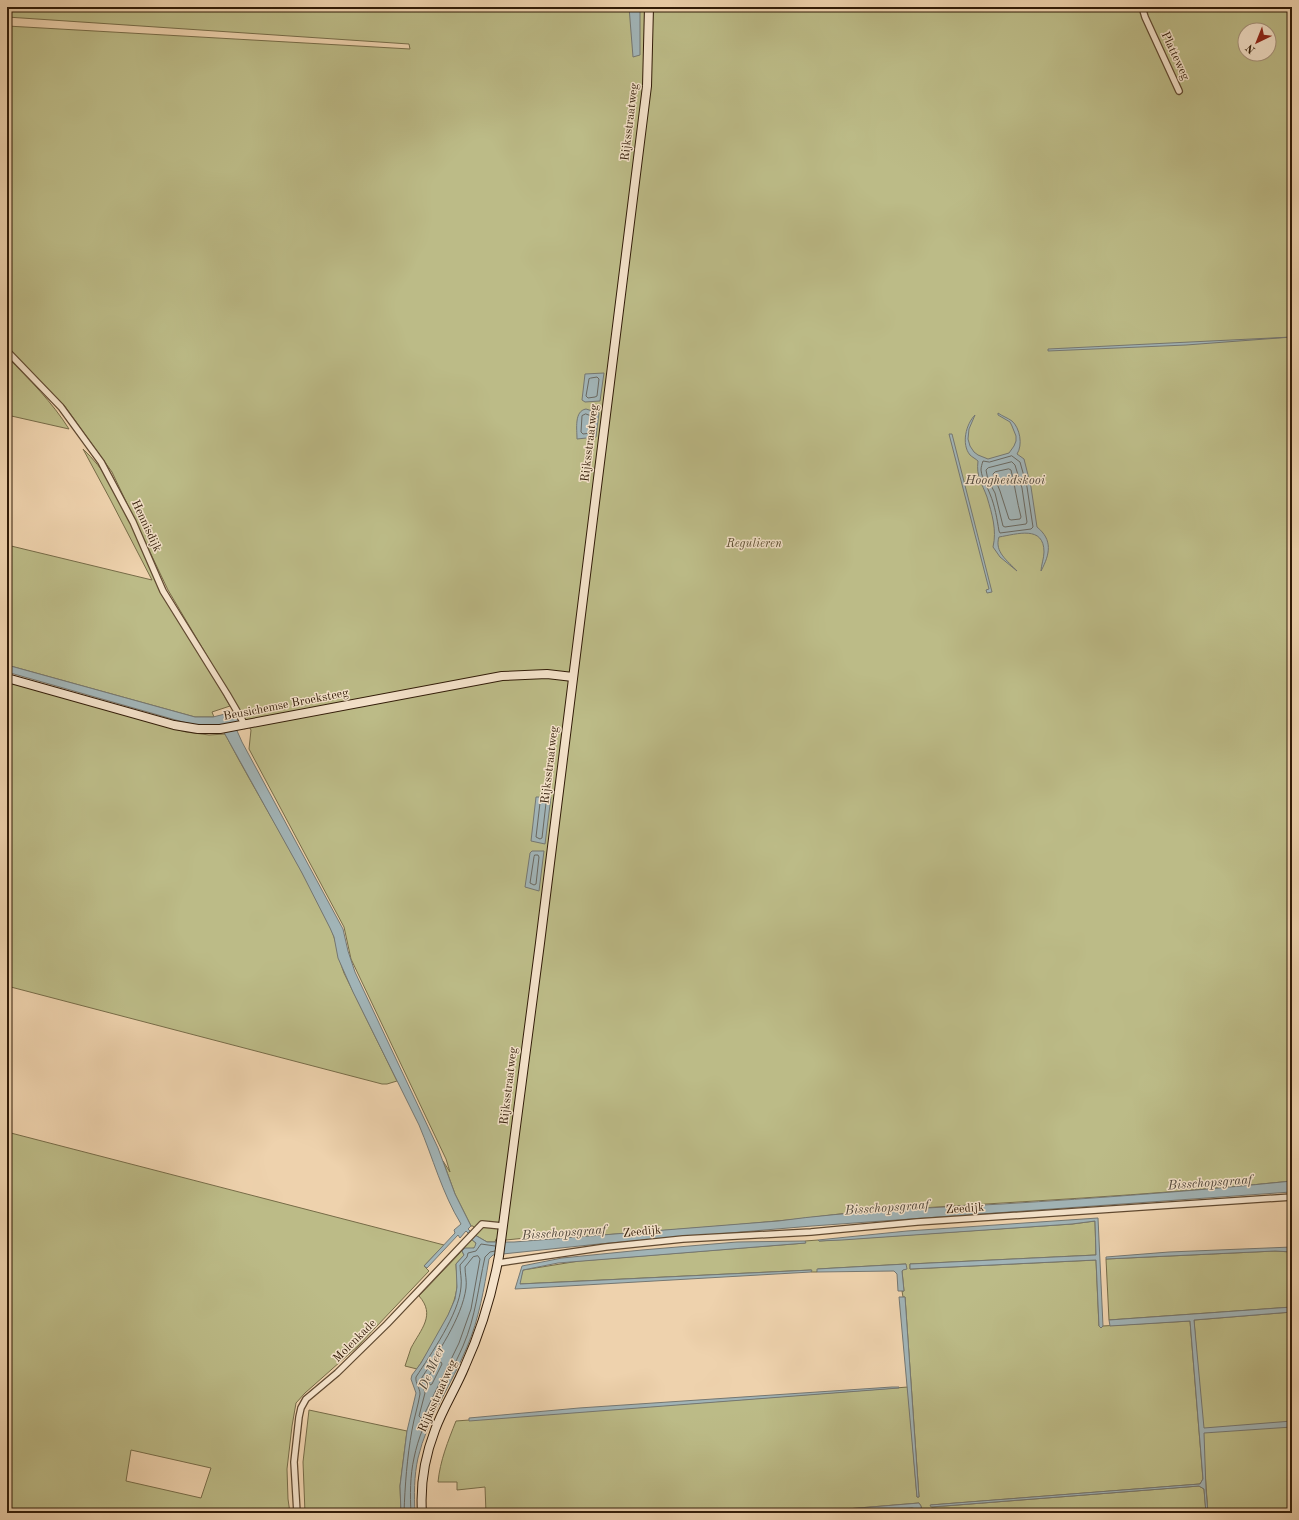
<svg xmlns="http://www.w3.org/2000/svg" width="1299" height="1520" font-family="'Old Standard TT',serif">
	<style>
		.green { fill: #bcbb87; stroke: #776c48; fill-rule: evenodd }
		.water { fill: #a1b4b7; stroke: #757771 }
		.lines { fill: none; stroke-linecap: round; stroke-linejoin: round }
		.shore { stroke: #6a6860; stroke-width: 1 }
		.street-casing { stroke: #614a31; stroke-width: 8 }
		.secondary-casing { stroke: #321c08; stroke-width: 10 }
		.street { stroke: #f4e2ca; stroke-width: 5.5 }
		.secondary { stroke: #f4e2ca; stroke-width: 8 }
		.labels { text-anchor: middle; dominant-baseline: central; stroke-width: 3; stroke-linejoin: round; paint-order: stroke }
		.street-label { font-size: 12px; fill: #321c08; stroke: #f4e2ca }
		.park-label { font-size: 12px; font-style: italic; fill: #5b4c2e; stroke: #f4e2ca }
		.water-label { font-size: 13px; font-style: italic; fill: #534a3d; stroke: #f4e2ca }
	</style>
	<rect width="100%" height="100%" fill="#eed2ad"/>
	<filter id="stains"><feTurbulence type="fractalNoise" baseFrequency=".005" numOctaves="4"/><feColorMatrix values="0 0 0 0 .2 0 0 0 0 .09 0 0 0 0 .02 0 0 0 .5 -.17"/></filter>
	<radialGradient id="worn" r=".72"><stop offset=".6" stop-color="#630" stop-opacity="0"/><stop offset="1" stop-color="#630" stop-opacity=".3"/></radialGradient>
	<!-- green -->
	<g class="green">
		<path d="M7,7h1285v1174c-143,15 -287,21 -431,31 -28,2 -56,7 -84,9 -70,7 -141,11 -211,17l-1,-4 -59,6 -10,-1 -1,3h-8l-12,-7 3,-2 -5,-7h-2l-16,-32 -12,-33 7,11 -4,-13 -95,-200 -7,-32 -95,-178 2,-19 -83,-140 -56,-118 -48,-67 -57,-56v-323l403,23 -1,-5 -402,-27zM1245,30h24v24h-24z"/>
		<path d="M7,357c23,23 45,45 62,72l-62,-14z"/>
		<path d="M83,449c41,39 59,97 84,146 19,38 42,74 63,111l-18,6 2,5h-19l-188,-52v-120l145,35 -42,-81z"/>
		<path d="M7,682l179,50 23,3 16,-1c34,65 74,127 105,193 7,14 8,31 14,46l53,108 -10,3h-5l-375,-98z"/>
		<path d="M7,1132l437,113 -20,21 5,5 -71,75 -53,47 -9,10 -4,23 -5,43 1,30 2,14h-283zM131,1450l80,18 -10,30 -75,-17z"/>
		<path d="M1095,1221l1,34 -186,9v5l186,-9 3,66 2,2 2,-2 87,-5 13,158 -3,5 -269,21 1,2 267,-21 5,3 2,24h-284l-1,-7 -2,-3 -121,10h-312l-1,-26 -28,3v-8h-19c2,-21 10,-41 18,-61l452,-34 9,110h2c-5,-67 -9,-133 -14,-200h-2l-1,-6h2l-2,-20 4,-7 -88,5 -1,3h-6v-2l-292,14 4,-14 56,-9 226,-18v-2l13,-1 1,1 253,-17z"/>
		<path d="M471,1239l5,4v3l-2,2 -12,3 2,4 -8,9c0,7 2,14 1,22 -1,23 -27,63 -40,83l-12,-3c2,-6 4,-12 6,-18 10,-19 25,-33 8,-52l40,-42z"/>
		<polygon points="1275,1251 1292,1252 1292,1307 1109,1320 1106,1259"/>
		<polygon points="1292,1312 1292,1513 1208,1513 1194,1320"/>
		<polygon points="309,1410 407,1431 400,1486 401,1513 305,1513 303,1462"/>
	</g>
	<!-- water -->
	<g class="water">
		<polygon points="629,7 640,7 640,55 633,57"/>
		<polygon points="1292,337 1186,345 1048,351 1048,349"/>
		<polygon points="604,373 600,401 585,402 582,400 585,374"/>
		<path d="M586,409l13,4 -3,24 -19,2c0,-10 -3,-28 9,-30z"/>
		<path d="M998,413c4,3 10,5 14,8 8,7 11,24 5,33l7,5 7,28 6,40c16,13 13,27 4,44 0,-5 3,-13 3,-19 0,-27 -27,-18 -45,-15 -5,15 9,24 18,34l-17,-14 -7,-10c4,-17 -1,-33 -6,-50 -5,-14 -11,-20 -9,-36 -2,-2 -6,-4 -8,-6 -9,-11 -4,-31 5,-40l-6,14 -1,10 2,7 4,6 4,3 10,4 21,-6 5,-7 2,-5v-5l-4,-10 -2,-4 -12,-7z"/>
		<polygon points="949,434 952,434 992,592 987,593 986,590 989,589"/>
		<path d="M7,665l188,52h18l20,-5 6,9 -5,3 8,18 101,187 5,22 7,21 83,176 17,46 16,32 -3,3 3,3 -2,2 -3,-3 -6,7 -2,-3 -31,33 -3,-2 31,-33 -1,-3 7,-6c-19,-31 -28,-66 -42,-99l-66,-133 -15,-34 -4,-21 -4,-9 -28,-55 -81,-146 -24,-2 -14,-3 -176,-50z"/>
		<polygon points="536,797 551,797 545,844 531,841"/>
		<polygon points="532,851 544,851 539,891 525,887 530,853"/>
		<path d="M1292,1181l-1,11 -479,34 -213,18 -106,11 -4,4c-5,30 -10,60 -22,88 -15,37 -40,72 -49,111 -4,18 -4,37 -3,55h-14l-1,-27 2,-16 5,-39 9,-38 -5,-14 1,-4 9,-12 27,-48 7,-16 2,-12 -1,-23 8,-9 -2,-4 3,-3h9l1,-2 1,-3 -5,-4 4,-4 12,7h27l264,-21c74,-10 149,-13 224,-17 97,-6 193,-13 290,-23z"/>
		<polygon points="1098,1218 1103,1326 1101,1328 1099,1326 1096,1260 910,1269 910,1264 1096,1255 1095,1221 1072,1224 842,1240 819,1241 818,1240 907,1231"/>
		<polygon points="805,1241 806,1243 558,1263 523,1270 520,1284 812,1270 811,1272 515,1289 522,1266 562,1258 642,1250 737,1242"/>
		<polygon points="1292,1247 1292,1252 1275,1251 1106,1259 1106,1257 1169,1252"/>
		<polygon points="906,1264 907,1269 903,1270 902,1271 904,1291 898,1291 897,1274 894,1271 817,1272 817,1269"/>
		<polygon points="899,1297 905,1297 919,1497 917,1497"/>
		<polygon points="1292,1307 1292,1312 1194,1320 1204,1428 1292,1421 1292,1427 1204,1433 1206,1490 1208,1513 1206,1513 1204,1489 1199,1486 931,1507 930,1505 1200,1484 1203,1479 1190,1321 1110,1326 1109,1320"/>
		<polygon points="892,1387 899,1387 899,1388 469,1421 469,1418 579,1408"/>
		<polygon points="919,1503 921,1506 922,1513 918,1513 916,1509 912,1508 851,1513 798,1513"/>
	</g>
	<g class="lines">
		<!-- shore -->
		<g class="shore">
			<polygon points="591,378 597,377 599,379 597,396 595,397 588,398 586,396 589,379"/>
			<polygon points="586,414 594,417 592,432 591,433 583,434 581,432 582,416"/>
			<path d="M1012,456l8,6 7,25 6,40 -2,2 -31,4 -1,-2c-2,-12 -4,-25 -9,-37 -3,-8 -8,-15 -9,-24 0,-3 1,-6 2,-9l6,1z"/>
			<polygon points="1012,462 1015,465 1022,488 1027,522 1026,524 1005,527 1003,526 995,493 988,480 986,470 988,468"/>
			<path d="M1009,469l2,1c4,16 6,32 10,47l-1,2 -9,1 -2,-1 -9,-28 -7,-17 2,-2z"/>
			<polygon points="541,801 545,801 546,803 542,838 540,839 536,837 540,803"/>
			<polygon points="535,855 538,855 539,857 536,884 534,885 530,883 534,857"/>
			<path d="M478,1256l2,3 -9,50 -12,34 -36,74 -2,1 -2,-2 6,-23 -4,-14c16,-25 41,-61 45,-91 1,-7 -1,-14 -1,-21l8,-10z"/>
			<polygon points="439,1362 441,1362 442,1364 432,1384 430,1385 427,1379"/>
			<path d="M404,1513c1,-28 3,-55 8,-83 2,-12 6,-24 8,-36 0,-6 -5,-11 -4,-17 15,-23 43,-63 45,-90 1,-8 -1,-15 -1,-22l7,-8 1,-4 8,-2 5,-7 14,2"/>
			<path d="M411,1513c-1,-18 -1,-37 3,-55 8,-40 33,-75 49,-112 13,-30 15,-58 22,-89l5,-5 5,-1"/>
		</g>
		<!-- street casing -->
		<g class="street-casing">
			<g id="street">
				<polyline points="1142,7 1145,17 1179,91"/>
				<polyline points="7,351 61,407 101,462 133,522 163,591 227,694 245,725"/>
				<polyline points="498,1263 606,1247 683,1239 811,1232 917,1222 1292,1197"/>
				<polyline points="297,1513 294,1462 299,1417 301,1408 306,1399 337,1373 387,1324 482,1224 502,1226"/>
			</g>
		</g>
		<!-- secondary casing -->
		<g class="secondary-casing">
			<g id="secondary">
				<polyline points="7,678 174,725 198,729 220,729 502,676 547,674 573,677"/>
				<path d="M422,1513c-2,-29 3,-57 13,-83 8,-22 21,-42 30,-64 16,-35 27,-72 34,-110l41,-313 107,-857 2,-79"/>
			</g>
		</g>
		<!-- street -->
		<use href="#street" class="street"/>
		<!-- secondary -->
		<use href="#secondary" class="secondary"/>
	</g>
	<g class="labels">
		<!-- street labels -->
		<g class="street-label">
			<text transform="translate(1175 56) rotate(65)">Platteweg</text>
			<text transform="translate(630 122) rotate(-83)">Rijksstraatweg</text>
			<text transform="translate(590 443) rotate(-83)">Rijksstraatweg</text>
			<text transform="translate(146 526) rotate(65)">Hennisdijk</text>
			<text transform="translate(286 705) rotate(-11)">Beusichemse Broeksteeg</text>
			<text transform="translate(550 765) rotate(-83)">Rijksstraatweg</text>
			<text transform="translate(509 1086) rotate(-83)">Rijksstraatweg</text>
			<text transform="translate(965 1209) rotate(-4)">Zeedijk</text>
			<text transform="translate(642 1232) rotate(-6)">Zeedijk</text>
			<text transform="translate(355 1341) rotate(-45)">Molenkade</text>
			<text transform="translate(438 1396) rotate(-66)">Rijksstraatweg</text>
		</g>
		<!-- park labels -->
		<g class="park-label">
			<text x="754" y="544">Regulieren</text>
		</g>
		<!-- water labels -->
		<g class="water-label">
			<text x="1005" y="480">Hoogheidskooi</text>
			<text transform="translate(1210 1183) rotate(-4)">Bisschopsgraaf</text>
			<text transform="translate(887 1208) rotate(-4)">Bisschopsgraaf</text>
			<text transform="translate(564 1233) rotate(-4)">Bisschopsgraaf</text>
			<text transform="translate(432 1368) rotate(-67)">De Meer</text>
		</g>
	</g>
	<!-- margin -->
	<rect width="1299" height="1520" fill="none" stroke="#eed2ad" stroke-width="24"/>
	<rect x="8" y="8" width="1283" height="1504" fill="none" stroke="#321c08" stroke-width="2"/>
	<rect x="12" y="12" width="1275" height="1496" fill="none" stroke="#321c08"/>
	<!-- north arrow -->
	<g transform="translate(1257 42) rotate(223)"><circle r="19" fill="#f4e2ca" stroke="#a6937c"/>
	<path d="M0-3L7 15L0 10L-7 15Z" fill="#8f2418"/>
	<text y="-6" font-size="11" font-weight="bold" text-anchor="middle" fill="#321c08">N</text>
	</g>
	<rect width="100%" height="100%" filter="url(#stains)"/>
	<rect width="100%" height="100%" fill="url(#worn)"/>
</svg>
